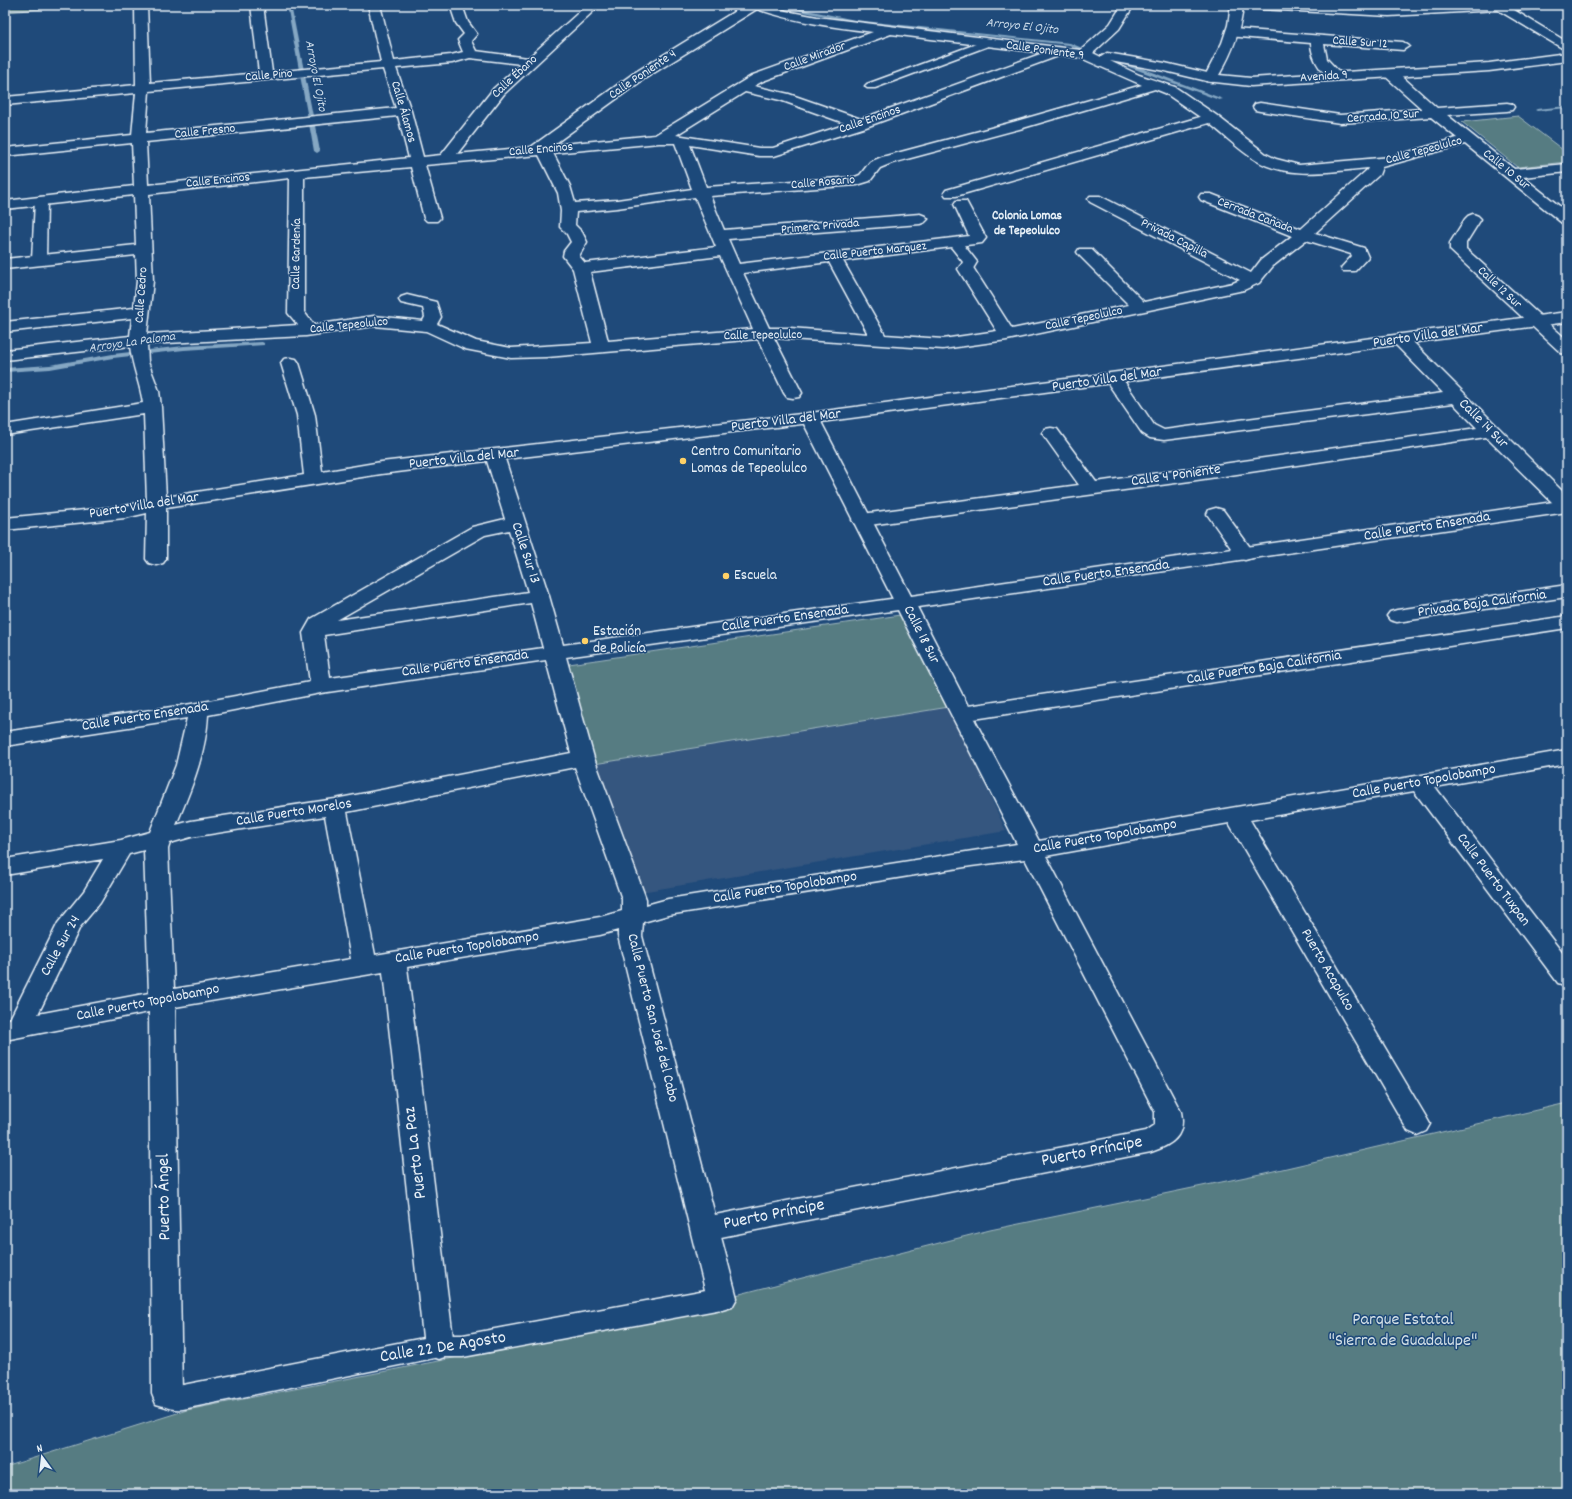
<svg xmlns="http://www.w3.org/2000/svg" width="1572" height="1499" font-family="Dekko,sans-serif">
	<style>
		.built { fill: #36567f }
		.green { fill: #567c82; stroke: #9fb6bd }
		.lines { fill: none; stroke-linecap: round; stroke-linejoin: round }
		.stream { fill: #85a7c3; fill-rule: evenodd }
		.pedestrian-casing { stroke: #e8f1f8; stroke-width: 3 }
		.minor-casing { stroke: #e8f1f8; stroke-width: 3 }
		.tertiary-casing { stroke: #e8f1f8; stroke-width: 3 }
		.pedestrian { fill: #1f4a7a; fill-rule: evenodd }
		.minor { fill: #1f4a7a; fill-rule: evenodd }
		.tertiary { fill: #1f4a7a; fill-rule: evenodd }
		.poi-dot { fill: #ffd166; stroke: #1f4a7a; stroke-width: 1.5 }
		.labels { text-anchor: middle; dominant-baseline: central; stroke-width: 3; stroke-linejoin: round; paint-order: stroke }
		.far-water-label { font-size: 13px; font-style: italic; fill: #cfdeeb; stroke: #1f4a7a }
		.far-street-label { font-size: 13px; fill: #e8f1f8; stroke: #1f4a7a }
		.far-neighbourhood-label { font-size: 13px; font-weight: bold; fill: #e8f1f8; stroke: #1f4a7a }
		.street-label { font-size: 15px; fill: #e8f1f8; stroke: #1f4a7a }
		.poi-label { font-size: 15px; fill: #e8f1f8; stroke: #1f4a7a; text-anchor: start }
		.near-street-label { font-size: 18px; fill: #e8f1f8; stroke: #1f4a7a }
		.near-park-label { font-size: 18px; fill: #d2dfe6; stroke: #1f4a7a }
	</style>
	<rect width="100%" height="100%" fill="#1f4a7a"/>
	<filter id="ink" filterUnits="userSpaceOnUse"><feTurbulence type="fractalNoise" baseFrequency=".025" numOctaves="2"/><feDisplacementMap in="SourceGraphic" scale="8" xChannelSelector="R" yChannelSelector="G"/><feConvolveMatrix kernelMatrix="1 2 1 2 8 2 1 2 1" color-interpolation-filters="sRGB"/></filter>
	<g filter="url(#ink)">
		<!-- built -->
		<polygon class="built" points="949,707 1006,831 629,894 594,764"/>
		<!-- green -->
		<g class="green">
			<polygon points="5,5 91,5 5,12"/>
			<polygon points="1518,116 1567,153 1567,162 1517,167 1462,122"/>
			<polygon points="907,614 949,707 594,764 569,664"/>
			<polygon points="1567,1103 1567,1494 5,1494 5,1467 187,1410 607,1328 990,1230 1265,1173"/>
		</g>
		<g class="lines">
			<!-- stream -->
			<g class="stream">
				<polygon points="287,5 291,5 320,151 317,153 314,151"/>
				<polygon points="787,5 793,5 807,10 855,20 1070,43 1087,50 1083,51 1069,45 855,22 804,12"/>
				<polygon points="1121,62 1125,62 1223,99 1219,100 1121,64"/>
				<polygon points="1567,106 1567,108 1537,111 1535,110 1537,109"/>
				<polygon points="262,342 264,343 264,345 184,350 113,358 50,369 5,372 5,368 50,365 113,354 184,346"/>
			</g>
			<!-- pedestrian casing -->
			<g class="pedestrian-casing">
				<g id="pedestrian">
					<polygon points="987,40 993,43 991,45 875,88 867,88 865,86 867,84"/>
					<polygon points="41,197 47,201 46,260 44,263 34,263 32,260 35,201"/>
					<polygon points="955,239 960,240 977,262 971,272 961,272 959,269 963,262 948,243 950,240"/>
					<path d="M722,1287l9,3 4,8 -4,8 -9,3 -259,48h-24l-256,52c-14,1 -23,-2 -29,-15l4,-8 9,-4 9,4 7,-1 256,-50h24z"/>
				</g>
			</g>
			<!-- minor casing -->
			<g class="minor-casing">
				<g id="minor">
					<path d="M135,5h12l3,78 109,-10 -8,-68h12l9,67 109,-10 -13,-57h12l14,56 57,-6 12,-3 -5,-12 6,-6 -8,-11 -6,-18h12l6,17 9,12 -6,7 5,10 52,7 59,-53h13l-96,89 -47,60 74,-7 103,-74 111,-68h25l16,6 31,6 264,33 29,-26 12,-19h12l-15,24 -26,24 8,4 6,-4 58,10 51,12 2,3 -2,3 -5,1 -46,-11 -55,-10 29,14 36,12 41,28 50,39 10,5 23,6 92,-8 66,-19 -26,-21 -91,6 -80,-12 -5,-1 -2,-3 2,-3 5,-1 80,12 82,-6 -37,-33 -2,-3 2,-3h10l42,38 70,-5 5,1 2,3 -2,3 -5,1 -60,4 67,54 53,-5v8l-44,5 44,35v13l-5,-2 -97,-79 -83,23 -3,8 -64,58 49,15 4,9 -13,14h-12l-2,-3 11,-12 -1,-2 -45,-14 -33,26 -14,17 -15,7 -237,50 -64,9 -169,-11 28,55 -3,4 -6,1 -6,-1 -3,-4 -26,-54 -211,18 -36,1 -46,-9 -39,-18 -52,-5 -68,10 -159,8 1,18 11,29 2,16 5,90 138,-22 -7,-60 -16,-52 3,-4 6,-1 6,1 3,4 16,52 7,57 59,-10 429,-49 6,1 3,4 -3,4 -6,1 -305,36 44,137 14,49 342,-48 7,2 3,4 53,103 599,-90v12l-593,91 65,122 528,-91v14l-132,23 132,172v27l-9,-3 -144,-192 -164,29 176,297 4,7 -4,7 -9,4 -9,-4 -179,-308 -183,33 135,256c5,24 -9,33 -30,40l-430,85 16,61 -5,9 -10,3 -10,-3 -5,-9 -89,-362v-6l-18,5 -193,32 47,379 -4,9 -11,4 -11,-4 -4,-9 -41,-374 -208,35 7,387 -4,10 -11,3 -11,-3 -4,-10 -3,-382 -144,28v-20l5,-1 48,-96 26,-32 19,-32 -98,16v-16l116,-19 29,-8 26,-67 11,-47 -182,28v-14l193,-29 112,-21 -7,-49 8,-14 161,-92 33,-8 -18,-58 -106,13 -215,34v51l-3,4 -7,2 -7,-2 -3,-4 1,-46 -22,5 -120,12v-12l120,-12 22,-5 -3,-87 -139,21v-10l138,-22c-3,-20 -11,-37 -13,-57l-125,14v-10l125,-14 2,-18 -127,14v-10l129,-14 3,-27 -1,-26 -131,14v-10l131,-14 -2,-50 -129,14v-8l129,-15 -2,-43 -127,13v-8l127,-13 4,-42 -131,12v-8l131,-12zM757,9c38,13 76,18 116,23l-120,43 -98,60 -102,10 91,-66zM891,34l152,19 -182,66 -72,-25 -35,-8 9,-5zM1061,55l20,3 61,27 -129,37 -131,35 -12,5 -10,13 -5,2 -149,10 -16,-42 69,11h15l92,-29zM470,58l51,6 -27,24 -53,67 -18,2 -12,-46 -15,-43 56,-5zM383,69l13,39 -250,25 3,-42zM1155,89l10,4 35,24 -254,73 -2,3 2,3h10l253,-73c15,12 31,28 48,38 33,19 74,10 111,7l-1,2 -66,59 -90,-35h-10l-2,3 2,3 91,36 -31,24 -10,13 -151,-77h-10l-2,3 2,3 150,78 -7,3 -89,19 -53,-53h-12l-2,3 2,3 50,50 -117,24 -40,-63h-12l-2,3 39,62 -54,8 -58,-4 -42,-74 139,-18 4,-5 -20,-37h-10l-2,3 15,32 -230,28 -11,-25 192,-15 5,-2 3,-3 -3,-3 -5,-2 -196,16 -14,-34 147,-11 13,-4 10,-13 12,-5 131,-35zM745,92l35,8 67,24 -74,24h-14l-83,-13zM398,116l11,42 -261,27 -2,-43zM659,143h16l17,46 -75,11 -42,3 -5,-17 -17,-33zM539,155l19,38 3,18 -1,16 7,7 4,8 -7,9 -1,5 10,13 19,74 -81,5 -35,-7 -39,-17 4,-7 -5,-15 -29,-7 -6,2 -2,3 2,3 22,5 2,9 -2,4 -49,-5 -60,9 -10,-13v-135l107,-10 13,51 3,3h10l3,-3 -15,-53zM290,178l-2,135 10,12 -151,9 6,-53 -4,-87zM695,197l21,50 -131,16 -6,-7 8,-14 -5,-10 -7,-7 1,-13 41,-4zM720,256l33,73 -145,12 -18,-69zM829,262l39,72 -78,-6h-21l-26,-55zM509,530l19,62 -191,28 148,-85zM531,603l12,45 -213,30 -6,-43zM898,610l119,234 -349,55 -22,6v-6l-52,-141 -28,-101zM546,660l25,93 -236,46 -144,22 -15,4c15,-35 30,-72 32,-110l113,-22zM575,767l47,132v12l-22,6 -225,38 -28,-143zM325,816l26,143 -177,30 -6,-140 2,-6 21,-6zM144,850l5,143 -111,21 42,-87 20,-24 29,-49zM1025,859l130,253v13l-9,6 -431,84 -73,-279 1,-14 25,-7 303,-49z"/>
					<polygon points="1256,5 1330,5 1389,8 1455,5 1537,5 1531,9 1514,10 1567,42 1567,51 1498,10 1389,16 1262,9"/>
					<path d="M1233,29l170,13 6,4 -6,4 -79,-6 3,15 16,17 -2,3c-17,4 -30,-22 -30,-36l-83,-7 -1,-3z"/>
					<polygon points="1473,214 1478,216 1481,219 1466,243 1466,249 1567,340 1567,354 1561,353 1450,250 1450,243 1465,219 1468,216"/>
					<polygon points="1401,335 1407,336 1567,496 1567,512 1560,510 1486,437 1190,481 862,526 855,524 852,520 855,516 862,514 1079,485 1042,433 1045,429 1051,428 1057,429 1096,482 1477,428 1453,403 1164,440 1150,438 1142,433 1105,379 1108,375 1114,374 1120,375 1154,425 1164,430 1443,393 1395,344 1393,340 1395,336"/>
					<polygon points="1216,508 1223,510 1252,550 1255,554 1252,558 1245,560 1238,558 1207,514 1209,510"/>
					<polygon points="1567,585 1567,597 1397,622 1390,620 1387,616 1390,612 1397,610"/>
				</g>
			</g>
			<!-- tertiary casing -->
			<g class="tertiary-casing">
				<g id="tertiary">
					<path d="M1231,5h12c-2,26 -11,48 -24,70l32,3 238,-15 78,-10v8l-78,10 -238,15 -45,-5 -2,-3 18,-35 6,-18z"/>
					<polygon points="1567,312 1567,322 821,422 911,596 1567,500 1567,512 905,609 898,607 895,603 801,418 804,414 810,413"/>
				</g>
			</g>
			<!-- pedestrian -->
			<use href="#pedestrian" class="pedestrian"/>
			<!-- minor -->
			<use href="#minor" class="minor"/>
			<!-- tertiary -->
			<use href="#tertiary" class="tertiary"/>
		</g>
	</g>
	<!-- markers -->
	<g class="poi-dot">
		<circle cx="683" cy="461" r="4"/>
		<circle cx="726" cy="576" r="4"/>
		<circle cx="585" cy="641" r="4"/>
	</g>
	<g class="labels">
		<!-- far-water labels -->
		<g class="far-water-label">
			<text transform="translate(1022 27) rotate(6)">Arroyo El Ojito</text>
			<text transform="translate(315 76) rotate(79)">Arroyo El Ojito</text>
			<text transform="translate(132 343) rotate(-8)">Arroyo La Paloma</text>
		</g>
		<!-- far-street labels -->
		<g class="far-street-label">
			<text transform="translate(1360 43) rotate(4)">Calle Sur 12</text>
			<text transform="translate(1045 51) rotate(8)">Calle Poniente 9</text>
			<text transform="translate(815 57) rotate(-20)">Calle Mirador</text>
			<text transform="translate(643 75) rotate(-34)">Calle Poniente 4</text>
			<text transform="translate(269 76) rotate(-5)">Calle Pino</text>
			<text transform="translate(515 77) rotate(-43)">Calle Ébano</text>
			<text transform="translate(1324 77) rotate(-4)">Avenida 9</text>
			<text transform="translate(403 112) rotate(74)">Calle Álamos</text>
			<text transform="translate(1383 117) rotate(-4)">Cerrada 10 Sur</text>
			<text transform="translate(870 120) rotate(-19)">Calle Encinos</text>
			<text transform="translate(205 132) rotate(-6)">Calle Fresno</text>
			<text transform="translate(541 150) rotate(-5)">Calle Encinos</text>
			<text transform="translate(1424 151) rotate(-15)">Calle Tepeolulco</text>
			<text transform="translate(1506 170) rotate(39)">Calle 10 Sur</text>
			<text transform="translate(218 181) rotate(-6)">Calle Encinos</text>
			<text transform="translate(823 183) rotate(-5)">Calle Rosario</text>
			<text transform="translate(1255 216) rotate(21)">Cerrada Cañada</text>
			<text transform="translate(820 227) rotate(-5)">Primera Privada</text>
			<text transform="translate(1174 239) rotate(27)">Privada Capilla</text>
			<text transform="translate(875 252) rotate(-6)">Calle Puerto Marquez</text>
			<text transform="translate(297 254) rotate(-89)">Calle Gardenía</text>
			<text transform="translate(1499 288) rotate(43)">Calle 12 Sur</text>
			<text transform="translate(142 295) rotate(-86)">Calle Cedro</text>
			<text transform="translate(1084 319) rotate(-12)">Calle Tepeolulco</text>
			<text transform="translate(349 326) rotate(-6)">Calle Tepeolulco</text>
			<text transform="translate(763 336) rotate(-1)">Calle Tepeolulco</text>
		</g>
		<!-- far-neighbourhood labels -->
		<g class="far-neighbourhood-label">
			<text x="1027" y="216">Colonia Lomas<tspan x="1027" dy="15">de Tepeolulco</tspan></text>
		</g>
		<!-- street labels -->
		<g class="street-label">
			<text transform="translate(1428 336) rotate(-8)">Puerto Villa del Mar</text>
			<text transform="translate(1107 380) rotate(-8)">Puerto Villa del Mar</text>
			<text transform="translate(786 421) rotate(-7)">Puerto Villa del Mar</text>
			<text transform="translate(1483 424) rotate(45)">Calle 14 Sur</text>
			<text transform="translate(464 459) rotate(-6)">Puerto Villa del Mar</text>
			<text transform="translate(1176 476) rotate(-8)">Calle 4 Poniente</text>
			<text transform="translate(144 506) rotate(-9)">Puerto Villa del Mar</text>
			<text transform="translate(1427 527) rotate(-9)">Calle Puerto Ensenada</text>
			<text transform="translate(525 553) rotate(72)">Calle Sur 13</text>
			<text transform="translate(1106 574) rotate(-8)">Calle Puerto Ensenada</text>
			<text transform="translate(1482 604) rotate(-8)">Privada Baja California</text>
			<text transform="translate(785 619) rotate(-8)">Calle Puerto Ensenada</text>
			<text transform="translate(921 635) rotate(63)">Calle 18 Sur</text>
			<text transform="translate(465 664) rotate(-8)">Calle Puerto Ensenada</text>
			<text transform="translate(1264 668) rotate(-9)">Calle Puerto Baja California</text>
			<text transform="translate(145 717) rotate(-9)">Calle Puerto Ensenada</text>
			<text transform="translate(1424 782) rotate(-10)">Calle Puerto Topolobampo</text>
			<text transform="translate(294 813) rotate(-9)">Calle Puerto Morelos</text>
			<text transform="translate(1105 837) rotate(-10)">Calle Puerto Topolobampo</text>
			<text transform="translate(1493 880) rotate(53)">Calle Puerto Tuxpan</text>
			<text transform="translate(785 888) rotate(-9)">Calle Puerto Topolobampo</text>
			<text transform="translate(61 946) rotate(-61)">Calle Sur 24</text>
			<text transform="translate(467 948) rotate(-9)">Calle Puerto Topolobampo</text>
			<text transform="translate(1327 970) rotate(60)">Puerto Acapulco</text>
			<text transform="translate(148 1003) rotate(-11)">Calle Puerto Topolobampo</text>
			<text transform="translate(652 1018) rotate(76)">Calle Puerto San José del Cabo</text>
		</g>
		<!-- poi labels -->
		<g class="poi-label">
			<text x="691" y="452">Centro Comunitario<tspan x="691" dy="17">Lomas de Tepeolulco</tspan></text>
			<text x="734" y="576">Escuela</text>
			<text x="593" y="632">Estación<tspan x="593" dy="17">de Policía</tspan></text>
		</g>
		<!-- near-street labels -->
		<g class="near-street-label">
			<text transform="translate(1092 1152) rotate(-11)">Puerto Príncipe</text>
			<text transform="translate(416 1153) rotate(-97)">Puerto La Paz</text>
			<text transform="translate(165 1197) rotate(-91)">Puerto Ángel</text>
			<text transform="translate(774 1215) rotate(-11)">Puerto Príncipe</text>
			<text transform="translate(443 1348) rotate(-9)">Calle 22 De Agosto</text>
		</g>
		<!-- near-park labels -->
		<g class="near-park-label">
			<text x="1403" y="1320">Parque Estatal<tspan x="1403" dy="21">"Sierra de Guadalupe"</tspan></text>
		</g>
	</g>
	<!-- margin -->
	<rect width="1572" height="1499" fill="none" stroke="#1f4a7a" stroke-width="20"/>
	<rect x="10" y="10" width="1552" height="1479" fill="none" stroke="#e8f1f8" stroke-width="1.5" filter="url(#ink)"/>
	<!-- north arrow -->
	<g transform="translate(42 1457) rotate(345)" stroke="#1f4a7a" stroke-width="3" paint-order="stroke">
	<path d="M0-3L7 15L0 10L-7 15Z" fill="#e8f1f8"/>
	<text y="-6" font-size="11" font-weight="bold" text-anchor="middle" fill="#e8f1f8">N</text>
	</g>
</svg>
